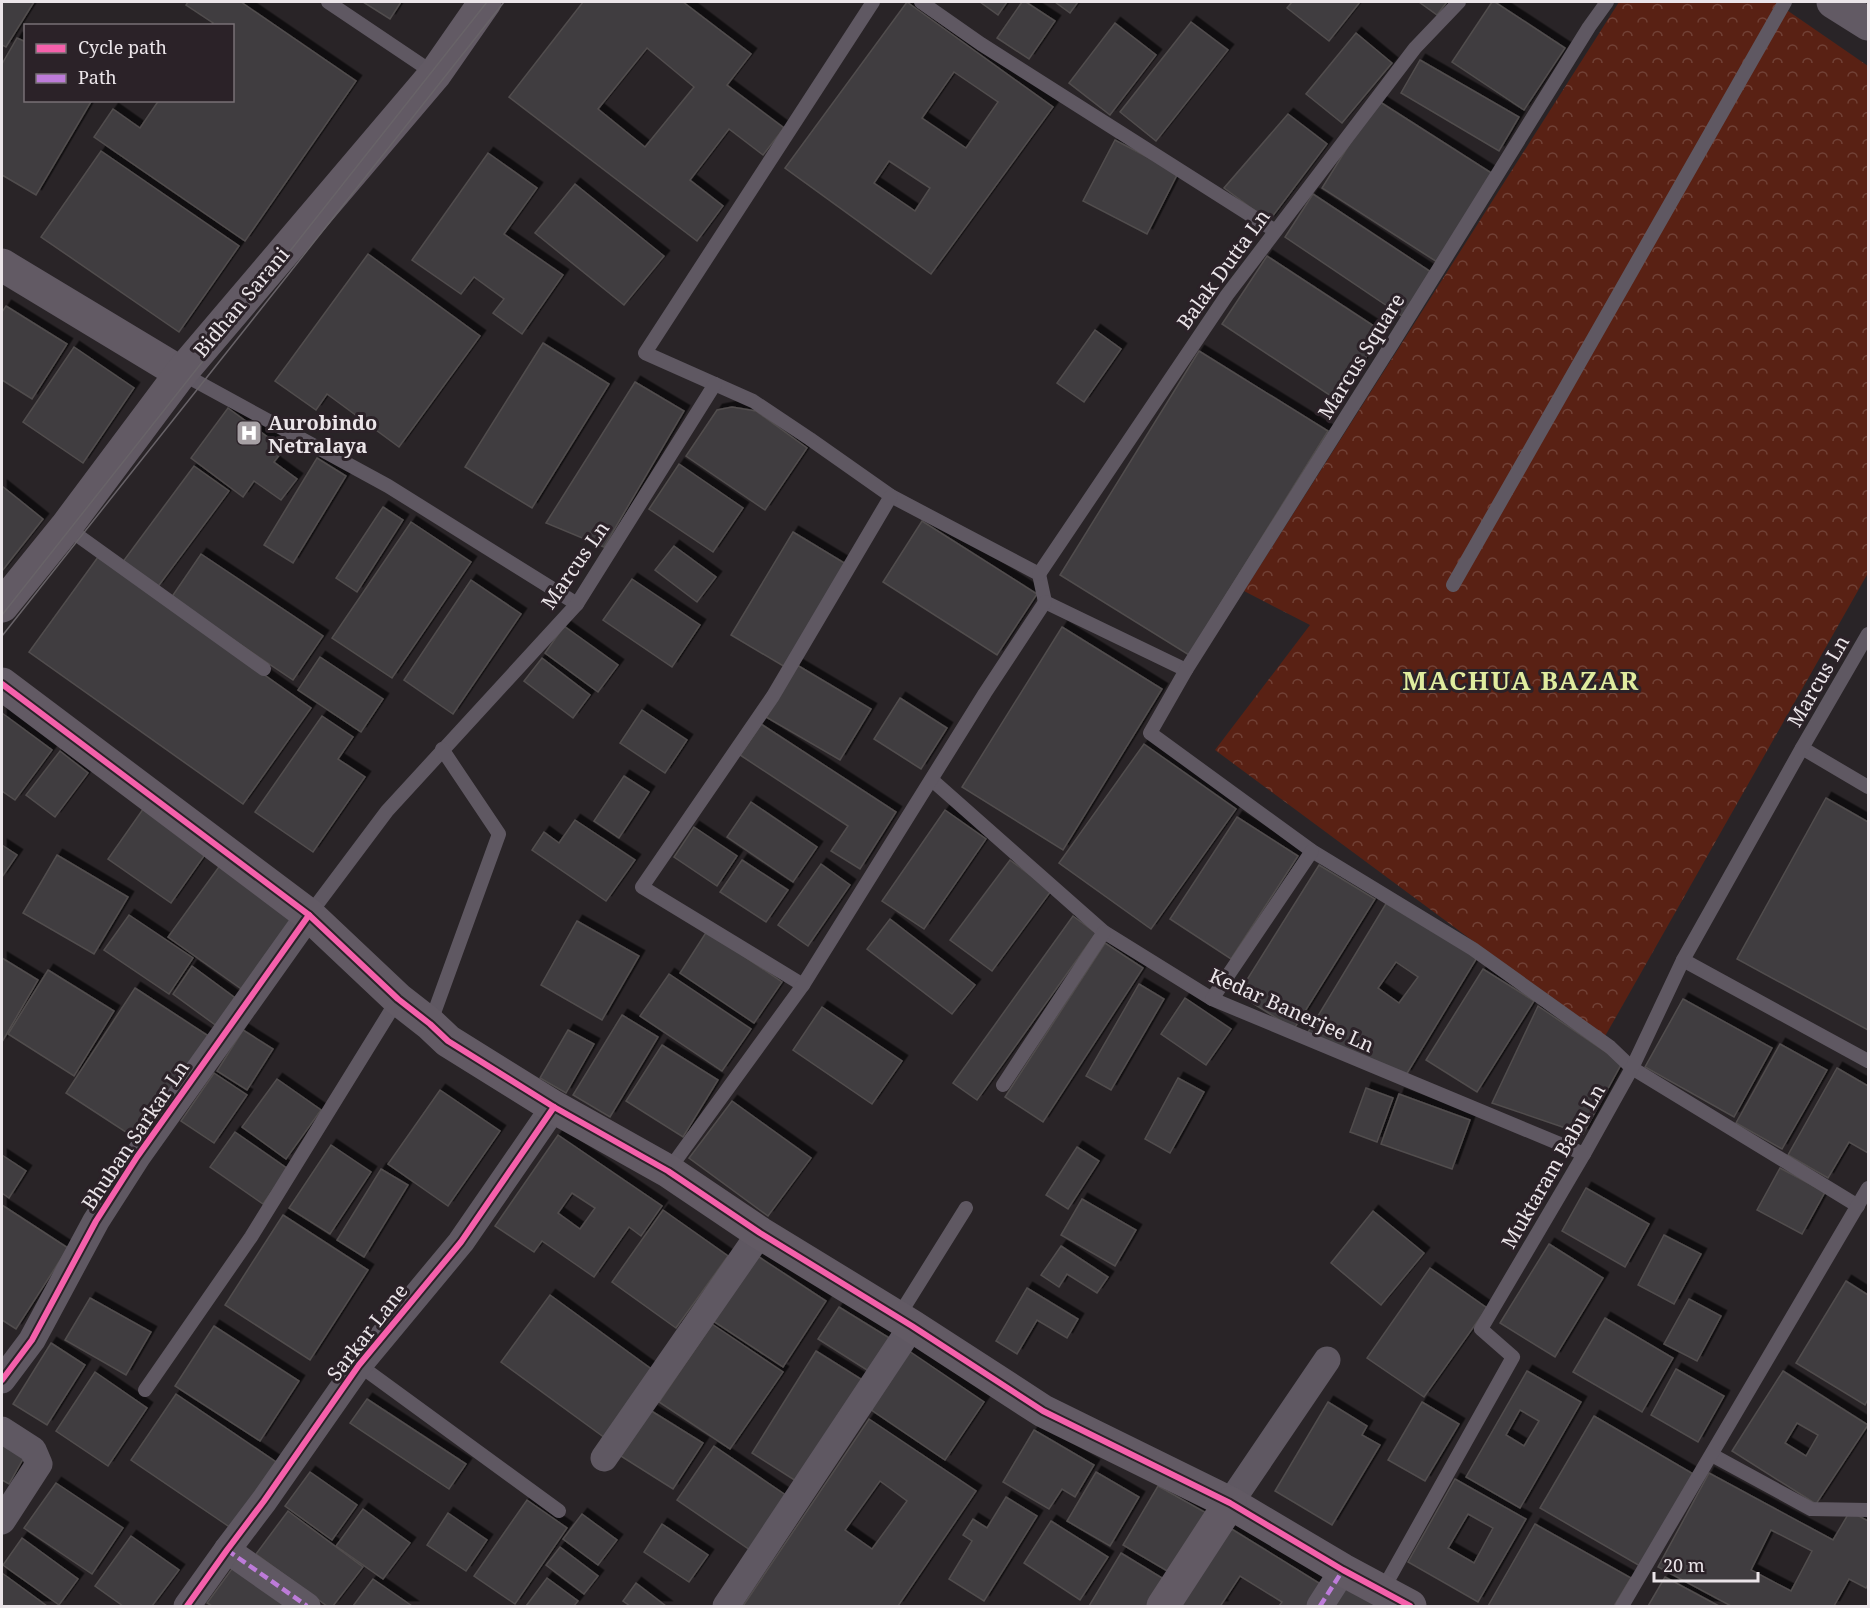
<svg xmlns="http://www.w3.org/2000/svg" width="1870" height="1608" font-family="'Noto Serif',serif">
	<style>
		.park { fill: url(#park-crowns) }
		.building { fill: #413d3f; stroke: #514d4e; stroke-width: 1.5; fill-rule: evenodd; filter: url(#shadow) }
		.lines { fill: none; stroke-linecap: round; stroke-linejoin: round }
		.lane { stroke: #5f5862; stroke-width: 14 }
		.street { stroke: #5f5862; stroke-width: 27 }
		.secondary { stroke: #625a64; stroke-width: 33 }
		.tram { stroke: #686368; stroke-width: 1.5 }
		.quiet { stroke: #bd7bd9; stroke-width: 4.5; stroke-dasharray: 9 4.5; stroke-linecap: butt }
		.cycleway-casing { stroke: #2b2228; stroke-width: 10 }
		.cycleway { stroke: #f560ab; stroke-width: 6 }
		.labels { text-anchor: middle; dominant-baseline: central; stroke-width: 6; stroke-linejoin: round; paint-order: stroke }
		.street-label { font-size: 20px; fill: #ebe5e9; stroke: #2b2228 }
		.poi-label { font-size: 20px; font-weight: bold; fill: #ebe5e9; stroke: #2b2228; text-anchor: start }
		.district-label { font-size: 26px; font-weight: bold; letter-spacing: 1.5px; fill: #e0ec9f; stroke: #2b2228 }
	</style>
	<defs>
		<pattern id="park-crowns" width="20" height="18" patternUnits="userSpaceOnUse" patternTransform="scale(1.5)"><rect width="20" height="18" fill="#592114"/><path d="M2 6a3 3 0 1 1 6 0M12 15a3 3 0 1 1 6 0" fill="none" stroke="#714136"/></pattern>
		<filter id="shadow"><feDropShadow dx="5.5" dy="-5.5" stdDeviation="0" flood-color="#0009"/></filter>
	</defs>
	<rect width="100%" height="100%" fill="#292427"/>
	<!-- park -->
	<polygon class="park" points="1619,2 1775,2 1868,66 1868,573 1604,1038 1215,750 1310,625 1244,591"/>
	<!-- building -->
	<g class="building">
		<polygon points="2,2 34,2 6,47 2,45"/>
		<polygon points="188,2 241,2 356,81 245,241 94,137 113,109 140,128 159,100 232,100 232,26 211,26 213,23 186,5"/>
		<polygon points="363,2 401,2 390,19"/>
		<path d="M583,2h100l68,52 -24,31 57,43 -21,27 -34,-26 -39,51 33,26 -26,35 -188,-144zM647,48l47,39 -49,60 -47,-38z"/>
		<path d="M907,2l146,105 -122,167 -146,-106zM954,72l44,30 -32,46 -44,-30zM889,161l41,27 -15,23 -41,-28z"/>
		<polygon points="980,2 1007,2 998,15"/>
		<polygon points="1022,2 1026,2 1055,21 1029,59 997,38"/>
		<polygon points="1055,2 1078,2 1070,13"/>
		<polygon points="1292,2 1360,2 1329,41 1287,8"/>
		<polygon points="1419,2 1447,2 1437,15"/>
		<polygon points="1492,2 1495,2 1565,48 1524,110 1452,62"/>
		<polygon points="1191,22 1228,50 1156,141 1120,112"/>
		<polygon points="1115,23 1156,55 1110,115 1069,83"/>
		<polygon points="1356,33 1392,63 1342,123 1306,94"/>
		<polygon points="17,38 26,42 26,100 92,100 36,195 2,175 2,64"/>
		<polygon points="1420,60 1519,117 1499,151 1401,93"/>
		<polygon points="1377,100 1493,174 1437,262 1322,188"/>
		<polygon points="1288,114 1327,144 1269,221 1224,188"/>
		<polygon points="1115,140 1178,173 1147,234 1083,201"/>
		<polygon points="101,151 239,246 179,332 41,237"/>
		<polygon points="488,153 537,188 504,234 563,275 522,334 493,313 504,299 474,277 461,294 412,260"/>
		<polygon points="575,184 664,256 624,305 535,233"/>
		<polygon points="1313,194 1431,272 1402,316 1285,237"/>
		<polygon points="368,254 480,336 399,447 327,394 316,410 275,381"/>
		<polygon points="1267,256 1383,332 1337,400 1222,324"/>
		<polygon points="6,306 67,344 32,399 2,380 2,312"/>
		<polygon points="1095,330 1121,349 1084,402 1057,383"/>
		<polygon points="543,343 609,384 532,508 465,467"/>
		<polygon points="74,347 134,388 83,463 23,422"/>
		<polygon points="1199,351 1328,431 1189,655 1060,575"/>
		<polygon points="635,382 684,411 604,547 546,523"/>
		<polygon points="732,407 756,411 807,448 765,510 686,456 717,410"/>
		<polygon points="228,408 284,449 274,462 297,479 281,500 254,481 243,497 191,458"/>
		<polygon points="317,458 346,476 293,563 264,545"/>
		<polygon points="679,464 743,508 713,552 649,509"/>
		<polygon points="194,466 229,491 157,588 122,563"/>
		<polygon points="2,486 43,519 2,571"/>
		<polygon points="383,507 403,520 357,592 336,578"/>
		<polygon points="922,521 1037,594 997,655 883,582"/>
		<polygon points="411,522 471,562 392,678 332,638"/>
		<polygon points="793,532 846,564 785,667 731,635"/>
		<polygon points="674,546 716,577 697,602 655,570"/>
		<polygon points="201,554 323,636 293,680 171,598"/>
		<polygon points="98,557 311,708 243,804 29,652"/>
		<polygon points="632,579 700,625 672,667 603,620"/>
		<polygon points="471,580 521,614 453,714 404,680"/>
		<polygon points="564,626 618,665 598,692 545,653"/>
		<polygon points="1062,627 1162,689 1063,850 962,787"/>
		<polygon points="320,657 383,699 361,732 298,690"/>
		<polygon points="542,658 590,695 573,718 524,681"/>
		<polygon points="797,665 871,709 840,760 766,717"/>
		<polygon points="900,698 947,728 921,769 874,739"/>
		<polygon points="642,710 687,740 665,773 620,743"/>
		<polygon points="2,713 52,750 15,800 2,791"/>
		<polygon points="322,716 353,737 338,759 365,777 313,852 255,812"/>
		<polygon points="761,724 896,812 860,869 831,851 848,826 740,755"/>
		<polygon points="1144,744 1236,809 1151,929 1059,863"/>
		<polygon points="60,751 88,773 55,817 26,795"/>
		<polygon points="624,776 649,792 619,838 594,821"/>
		<polygon points="1826,798 1868,822 1868,1030 1737,959"/>
		<polygon points="148,802 211,846 171,903 108,859"/>
		<polygon points="751,802 817,847 793,882 727,837"/>
		<polygon points="945,810 986,839 924,929 882,901"/>
		<polygon points="1237,817 1298,856 1231,959 1170,919"/>
		<polygon points="575,820 635,860 606,901 532,850 544,832 559,843"/>
		<polygon points="694,827 737,856 717,886 674,857"/>
		<polygon points="2,845 17,855 2,877"/>
		<polygon points="57,855 128,897 94,954 23,913"/>
		<polygon points="742,860 788,890 766,922 720,892"/>
		<polygon points="1010,860 1051,891 992,971 950,940"/>
		<polygon points="221,864 300,920 247,993 168,937"/>
		<polygon points="821,864 850,885 808,946 778,925"/>
		<polygon points="1319,865 1375,899 1294,1029 1238,994"/>
		<path d="M1387,902l91,54 -72,119 -99,-41zM1396,962l22,15 -19,26 -21,-15z"/>
		<polygon points="129,915 193,958 169,994 104,950"/>
		<polygon points="1073,916 1096,933 977,1100 953,1083"/>
		<polygon points="890,919 975,985 952,1014 867,949"/>
		<polygon points="577,921 639,956 602,1020 541,985"/>
		<polygon points="707,931 782,982 754,1023 680,973"/>
		<polygon points="1105,943 1143,968 1043,1122 1005,1097"/>
		<polygon points="2,958 38,980 2,1042"/>
		<polygon points="192,966 238,1000 218,1027 173,994"/>
		<polygon points="1483,969 1534,1001 1477,1092 1426,1060"/>
		<polygon points="48,970 114,1011 74,1076 8,1034"/>
		<polygon points="669,974 751,1029 722,1071 640,1016"/>
		<polygon points="1139,984 1164,999 1111,1090 1086,1076"/>
		<polygon points="135,988 210,1037 141,1142 66,1093"/>
		<polygon points="1185,998 1231,1029 1206,1065 1161,1034"/>
		<polygon points="1683,999 1772,1048 1734,1117 1645,1067"/>
		<polygon points="1538,1006 1622,1063 1583,1134 1492,1103"/>
		<polygon points="822,1007 902,1061 872,1104 793,1050"/>
		<polygon points="622,1015 658,1037 610,1117 573,1095"/>
		<polygon points="243,1030 273,1049 247,1090 217,1071"/>
		<polygon points="568,1030 594,1044 566,1093 540,1078"/>
		<polygon points="1780,1044 1827,1070 1782,1149 1736,1123"/>
		<polygon points="662,1045 718,1080 683,1137 626,1101"/>
		<polygon points="1837,1068 1868,1086 1868,1153 1849,1142 1828,1178 1788,1155"/>
		<polygon points="214,1073 247,1095 214,1143 181,1121"/>
		<polygon points="1178,1078 1204,1092 1170,1153 1145,1139"/>
		<polygon points="277,1079 321,1110 286,1159 242,1127"/>
		<polygon points="1366,1088 1393,1098 1377,1142 1350,1132"/>
		<polygon points="440,1090 500,1131 448,1206 388,1164"/>
		<polygon points="1399,1094 1470,1120 1452,1169 1381,1144"/>
		<polygon points="732,1101 811,1158 768,1216 689,1158"/>
		<polygon points="235,1132 288,1169 263,1204 210,1167"/>
		<path d="M558,1135l104,71 -21,30 -12,-9 -35,50 -52,-36 -8,11 -39,-26zM572,1193l23,15 -15,21 -22,-16z"/>
		<polygon points="331,1145 371,1172 330,1234 289,1208"/>
		<polygon points="1077,1147 1099,1161 1068,1209 1046,1195"/>
		<polygon points="2,1155 26,1171 9,1198 2,1193"/>
		<polygon points="1780,1168 1825,1192 1802,1234 1757,1210"/>
		<polygon points="381,1169 408,1185 364,1257 337,1240"/>
		<polygon points="1586,1188 1649,1224 1625,1267 1562,1231"/>
		<polygon points="1082,1199 1136,1230 1115,1266 1061,1235"/>
		<polygon points="2,1205 68,1248 16,1329 2,1320"/>
		<polygon points="663,1210 728,1256 676,1328 612,1282"/>
		<polygon points="1373,1211 1424,1253 1381,1305 1331,1263"/>
		<polygon points="283,1215 368,1270 310,1360 225,1305"/>
		<polygon points="1664,1235 1701,1254 1674,1304 1638,1285"/>
		<polygon points="1549,1244 1603,1278 1555,1357 1500,1323"/>
		<polygon points="1061,1246 1108,1277 1097,1293 1067,1274 1059,1287 1041,1275"/>
		<polygon points="753,1253 826,1301 783,1367 710,1319"/>
		<polygon points="1430,1268 1487,1308 1424,1397 1367,1358"/>
		<polygon points="1846,1281 1868,1295 1868,1399 1865,1405 1796,1363"/>
		<polygon points="1027,1288 1078,1319 1067,1338 1037,1320 1017,1354 996,1341"/>
		<polygon points="550,1295 654,1371 605,1438 501,1362"/>
		<polygon points="90,1298 151,1332 126,1375 65,1340"/>
		<polygon points="1689,1299 1721,1316 1697,1361 1664,1344"/>
		<polygon points="839,1307 891,1339 870,1372 818,1339"/>
		<polygon points="1605,1318 1673,1358 1642,1412 1573,1372"/>
		<polygon points="712,1324 783,1372 730,1449 659,1402"/>
		<polygon points="214,1326 299,1381 260,1441 175,1386"/>
		<polygon points="51,1343 85,1365 47,1425 13,1404"/>
		<polygon points="906,1349 984,1402 945,1460 867,1407"/>
		<polygon points="816,1351 864,1381 799,1483 752,1453"/>
		<polygon points="1676,1369 1724,1396 1698,1442 1651,1415"/>
		<path d="M1527,1371l54,31 -61,106 -54,-31zM1520,1410l19,11 -15,25 -18,-11z"/>
		<path d="M1783,1371l85,54 -52,79 -84,-53zM1797,1423l21,12 -12,21 -21,-13z"/>
		<polygon points="95,1372 147,1408 108,1466 56,1431"/>
		<polygon points="176,1394 279,1464 234,1530 131,1460"/>
		<polygon points="367,1399 466,1464 449,1489 350,1423"/>
		<polygon points="1328,1402 1367,1426 1362,1435 1380,1445 1332,1525 1275,1491"/>
		<polygon points="1422,1402 1459,1424 1425,1481 1388,1460"/>
		<polygon points="645,1407 703,1443 673,1489 616,1453"/>
		<polygon points="1594,1416 1695,1475 1640,1566 1540,1508"/>
		<path d="M869,1419l107,72 -78,115h-155zM880,1481l27,20 -35,48 -27,-19z"/>
		<polygon points="1034,1430 1094,1465 1075,1497 1062,1489 1049,1509 1003,1482"/>
		<polygon points="2,1436 27,1452 9,1484 2,1480"/>
		<polygon points="714,1446 787,1496 750,1550 677,1500"/>
		<polygon points="310,1472 357,1505 332,1540 285,1506"/>
		<polygon points="1096,1472 1139,1497 1110,1546 1067,1521"/>
		<path d="M1709,1473l124,67 17,-29 18,10v63l-2,4 -17,-9 -15,27h-103l-73,-39zM1771,1530l41,21 -21,40 -40,-21z"/>
		<path d="M1455,1479l71,40 -48,83 -70,-40zM1468,1514l25,14 -19,35 -26,-15z"/>
		<polygon points="56,1483 123,1528 92,1574 24,1528"/>
		<polygon points="1158,1486 1210,1515 1174,1575 1123,1545"/>
		<polygon points="1006,1497 1037,1516 984,1601 949,1579 972,1541 963,1535 973,1519 987,1528"/>
		<polygon points="527,1500 567,1528 515,1604 474,1576"/>
		<polygon points="363,1509 410,1543 383,1579 336,1546"/>
		<polygon points="288,1511 363,1567 333,1606 327,1606 256,1554"/>
		<polygon points="448,1513 487,1540 466,1571 427,1545"/>
		<polygon points="582,1514 617,1540 598,1565 563,1539"/>
		<polygon points="1051,1521 1108,1557 1080,1600 1024,1563"/>
		<polygon points="662,1524 708,1555 689,1582 644,1552"/>
		<polygon points="1535,1524 1631,1578 1614,1606 1488,1606"/>
		<polygon points="1230,1528 1327,1588 1316,1606 1279,1606 1282,1602 1240,1576 1221,1605 1223,1606 1181,1606"/>
		<polygon points="131,1536 179,1570 152,1606 123,1606 95,1586"/>
		<polygon points="22,1538 78,1579 59,1605 3,1565"/>
		<polygon points="560,1547 598,1576 584,1594 546,1565"/>
		<polygon points="1121,1553 1167,1581 1152,1606 1089,1606"/>
		<polygon points="237,1562 296,1606 212,1606 207,1603"/>
		<polygon points="2,1573 47,1606 2,1606"/>
		<polygon points="1346,1577 1395,1606 1329,1606"/>
		<polygon points="1665,1577 1719,1606 1648,1606"/>
		<polygon points="547,1578 578,1601 574,1606 526,1606"/>
		<polygon points="373,1579 412,1606 353,1606"/>
		<polygon points="636,1583 666,1606 630,1606 623,1601"/>
	</g>
	<g class="lines">
		<!-- lane -->
		<g class="lane">
			<polyline points="328,2 435,74"/>
			<polyline points="873,2 645,353 753,401 810,439 891,496 1039,574 1045,602 1186,670"/>
			<polyline points="921,2 981,44 1274,230"/>
			<polyline points="1607,2 1589,27 1392,344 1186,670 1150,733 1312,851 1473,949 1610,1047 1632,1068 1858,1206"/>
			<polyline points="181,373 388,486 577,604"/>
			<polyline points="66,527 264,669"/>
			<polyline points="1039,574 1227,295 1415,48 1459,2"/>
			<polyline points="1453,585 1785,2"/>
			<polyline points="1802,748 1868,787"/>
			<polyline points="932,780 1104,932 1212,999 1584,1154"/>
			<polyline points="309,915 387,811 577,604 715,384"/>
			<polyline points="1683,960 1868,1061"/>
			<polyline points="803,985 642,887 773,696 891,496"/>
			<polyline points="1212,999 1312,851"/>
			<polyline points="430,1024 499,834 442,749"/>
			<polyline points="1003,1085 1104,932"/>
			<polyline points="668,1171 803,985 985,693 1045,602"/>
			<polyline points="898,1317 966,1208"/>
			<polyline points="359,1365 559,1511"/>
			<polyline points="145,1390 251,1237 398,999"/>
			<polyline points="1712,1455 1811,1509 1868,1510"/>
			<polyline points="1382,1591 1513,1357 1481,1329 1584,1154 1632,1068 1683,960 1802,748 1868,634"/>
			<polyline points="1622,1606 1868,1188"/>
		</g>
		<!-- street -->
		<g class="street">
			<polyline points="2,1380 32,1340 96,1221 137,1157 309,915"/>
			<polyline points="2,1430 33,1450 39,1464 2,1521"/>
			<polyline points="604,1458 760,1233"/>
			<polyline points="1230,1503 1327,1360"/>
			<polyline points="227,1550 307,1606"/>
			<polyline points="187,1606 227,1550 264,1501 359,1365 461,1242 554,1107"/>
			<polyline points="726,1606 912,1326"/>
			<polyline points="1320,1606 1343,1570"/>
		</g>
		<!-- secondary -->
		<g class="secondary">
			<polyline points="1833,2 1868,24"/>
			<polyline points="2,265 181,373"/>
			<polyline points="2,606 66,527 181,373 435,74 485,2"/>
			<polyline points="2,684 309,915 398,999 430,1024 448,1041 554,1107 668,1171 760,1233 912,1326 1043,1411 1230,1503 1343,1570 1410,1606"/>
			<polyline points="1163,1606 1230,1503"/>
		</g>
		<!-- tram -->
		<g class="tram">
			<polyline points="2,615 487,2"/>
			<polyline points="2,636 504,2"/>
		</g>
		<!-- quiet -->
		<g class="quiet">
			<polyline points="227,1550 307,1606"/>
			<polyline points="1320,1606 1343,1570"/>
		</g>
		<!-- cycleway casing -->
		<g class="cycleway-casing">
			<g id="cycleway">
				<polyline points="2,684 309,915 398,999 430,1024 448,1041 554,1107 668,1171 760,1233 912,1326 1043,1411 1230,1503 1343,1570 1410,1606"/>
				<polyline points="2,1380 32,1340 96,1221 137,1157 309,915"/>
				<polyline points="187,1606 227,1550 264,1501 359,1365 461,1242 554,1107"/>
			</g>
		</g>
		<!-- cycleway -->
		<use href="#cycleway" class="cycleway"/>
	</g>
	<!-- icons -->
	<defs>
		<g id="hospital-square" transform="scale(1.35)"><rect x="-9" y="-9" width="18" height="18" rx="4" fill="#a7a1a5" stroke="#2b2228"/><path d="M-5-5h3v3.5h4V-5h3V5h-3V1.5h-4V5h-3Z" fill="#fff"/></g>
	</defs>
	<g fill-rule="evenodd">
		<use href="#hospital-square" x="249" y="433"/>
	</g>
	<g class="labels">
		<!-- street labels -->
		<g class="street-label">
			<text transform="translate(1223 269) rotate(-54)">Balak Dutta Ln</text>
			<text transform="translate(241 302) rotate(-50)">Bidhan Sarani</text>
			<text transform="translate(1361 356) rotate(-58)">Marcus Square</text>
			<text transform="translate(575 565) rotate(-55)">Marcus Ln</text>
			<text transform="translate(1818 681) rotate(-60)">Marcus Ln</text>
			<text transform="translate(1292 1010) rotate(24)">Kedar Banerjee Ln</text>
			<text transform="translate(135 1135) rotate(-56)">Bhuban Sarkar Ln</text>
			<text transform="translate(1553 1166) rotate(-60)">Muktaram Babu Ln</text>
			<text transform="translate(367 1332) rotate(-52)">Sarkar Lane</text>
		</g>
		<!-- poi labels -->
		<g class="poi-label">
			<text x="268" y="422">Aurobindo<tspan x="268" dy="23">Netralaya</tspan></text>
		</g>
		<!-- district labels -->
		<g class="district-label">
			<text x="1521" y="680">MACHUA BAZAR</text>
		</g>
	</g>
	<!-- border -->
	<rect width="1870" height="1608" fill="none" stroke="#ebe5e9" stroke-width="6"/>
	<!-- legend -->
	<rect x="24" y="24" width="210" height="78" fill="#2b2228" stroke="#787075" stroke-width="1.5"/>
	<rect x="36" y="44" width="30" height="9" fill="#f560ab" stroke="#787075" stroke-width="1.5"/>
	<text x="78" y="54" font-size="18" fill="#ebe5e9">Cycle path</text>
	<rect x="36" y="74" width="30" height="9" fill="#bd7bd9" stroke="#787075" stroke-width="1.5"/>
	<text x="78" y="84" font-size="18" fill="#ebe5e9">Path</text>
	<!-- scale -->
	<path d="M1654 1572v9h104v-9" fill="none" stroke="#ebe5e9" stroke-width="3"/>
	<text x="1663" y="1572" font-size="18" fill="#ebe5e9" stroke="#2b2228" stroke-width="4.5" paint-order="stroke">20 m</text>
</svg>
